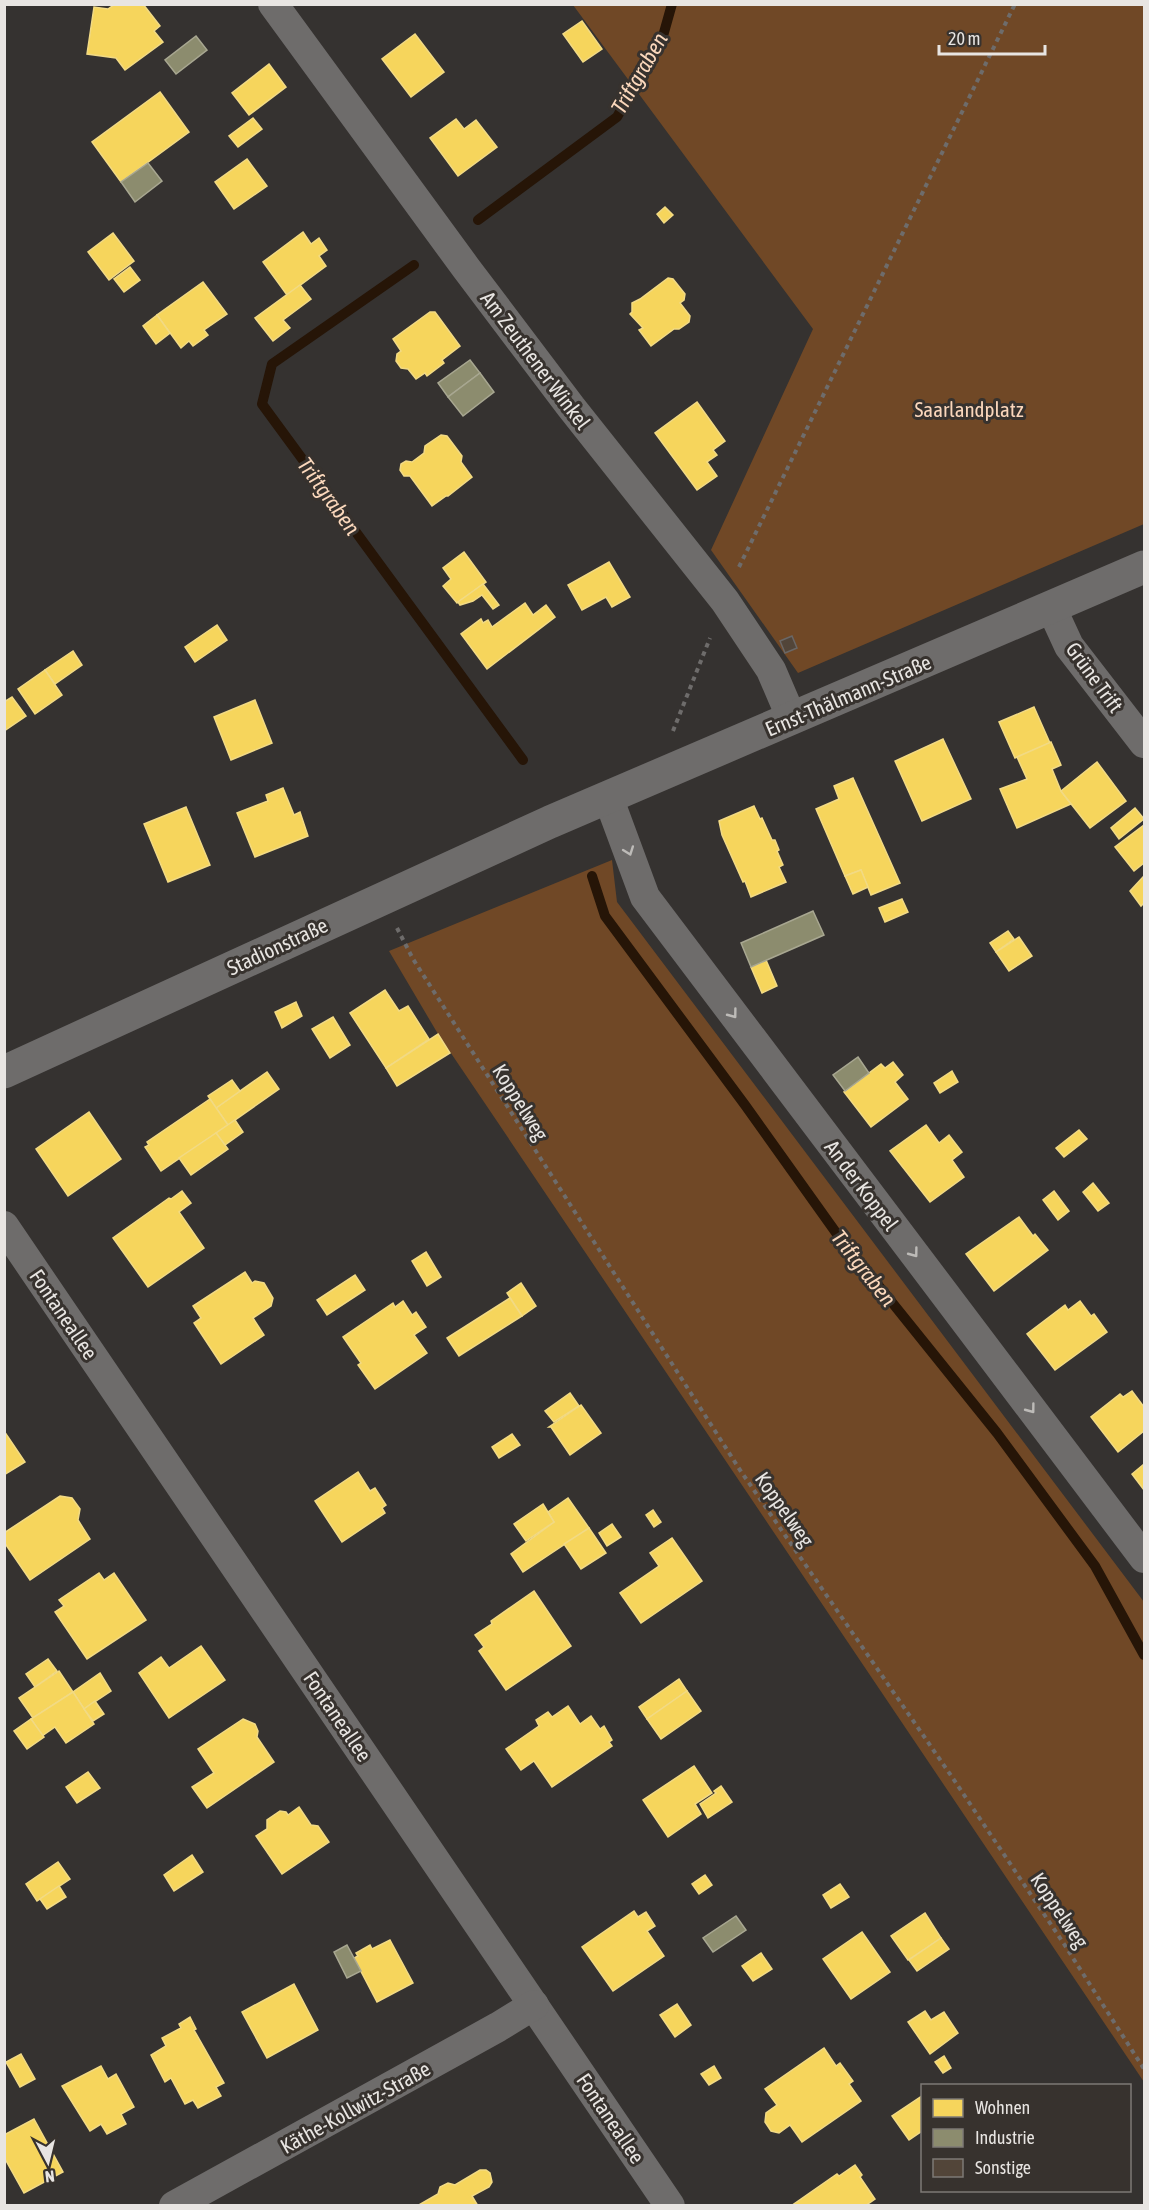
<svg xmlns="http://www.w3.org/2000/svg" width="1149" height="2210" font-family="'Asap Condensed',sans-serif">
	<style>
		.green { fill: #704826 }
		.homes { fill: #f6d55c; stroke: #f2da84; stroke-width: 1.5 }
		.industry { fill: #8c8c6e; stroke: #a8a791; stroke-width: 1.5 }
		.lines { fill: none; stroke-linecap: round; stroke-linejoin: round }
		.stream { stroke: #261507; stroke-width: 10 }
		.building { fill: #524539; stroke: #6a6766; stroke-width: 1.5 }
		.path { stroke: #6e6c6b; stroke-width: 4; stroke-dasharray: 4.5 4.5; stroke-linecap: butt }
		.minor { stroke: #6e6c6b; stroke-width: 30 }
		.tertiary { stroke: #6e6c6b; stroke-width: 33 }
		.oneway { stroke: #bdbbb8 }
		.labels { text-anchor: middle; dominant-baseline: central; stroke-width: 6; stroke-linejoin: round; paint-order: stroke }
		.street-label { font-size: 21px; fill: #e8e5e2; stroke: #37322e }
		.park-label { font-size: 21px; fill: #fbd7bc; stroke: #37322e }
		.water-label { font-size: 22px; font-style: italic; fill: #fbd8bc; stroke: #37322e }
	</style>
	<rect width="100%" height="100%" fill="#353230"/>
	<!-- green -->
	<g class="green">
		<polygon points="573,5 1144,5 1144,524 798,673 711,550 813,329"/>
		<polygon points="612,860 617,902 1144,1602 1144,2082 484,1102 438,1034 389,951"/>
	</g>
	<!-- homes -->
	<g class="homes">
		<polygon points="115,4 143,4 160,26 154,31 163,42 125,70 116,58 87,54 94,7 108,9"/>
		<polygon points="582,21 602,49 583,62 563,34"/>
		<polygon points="415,34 444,72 411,97 382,59"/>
		<polygon points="269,64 286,87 249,115 232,93"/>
		<polygon points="160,92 189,132 121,182 92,142"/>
		<polygon points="253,118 262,129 238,147 229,136"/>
		<polygon points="456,119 464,129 476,120 497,147 458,176 430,138"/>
		<polygon points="247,159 267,186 234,209 215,182"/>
		<polygon points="665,207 673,215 664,223 657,214"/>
		<polygon points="303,232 311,244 319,238 327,250 319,256 326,266 287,295 263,262"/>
		<polygon points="113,233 134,261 109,280 88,252"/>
		<polygon points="130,267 140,280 124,292 114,279"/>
		<polygon points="668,278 673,279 685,294 684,300 680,303 690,316 689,322 679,329 674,329 651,346 639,330 643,328 630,314 632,312 632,303 640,299"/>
		<polygon points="203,282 227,314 204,330 208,335 193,346 189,341 181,348 157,315"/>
		<polygon points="300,285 311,299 283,320 290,328 273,341 255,318"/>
		<polygon points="430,312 435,312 460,346 442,360 444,363 427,376 425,373 416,379 408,369 401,368 396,361 397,354 401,351 393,339"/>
		<polygon points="157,315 170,333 156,344 143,326"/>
		<polygon points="697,402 725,441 713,450 717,455 707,462 717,476 697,490 655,433"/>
		<polygon points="441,435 447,436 462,456 461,462 472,477 448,496 446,496 432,506 410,476 404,476 400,470 401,464 406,461 412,462 424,453 425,446"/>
		<polygon points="464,552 486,582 457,603 443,586 451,579 443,568"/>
		<polygon points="609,562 630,597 612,607 606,597 582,610 568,585"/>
		<polygon points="483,584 499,605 493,609 482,595 473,601 460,605 458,602"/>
		<polygon points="525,603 533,615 546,605 555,617 487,669 461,634 481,619 483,623 488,620 492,627"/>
		<polygon points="217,625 227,640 195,662 185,647"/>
		<polygon points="73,651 82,665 55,684 45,670"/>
		<polygon points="45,670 62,695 35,714 18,689"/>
		<polygon points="12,697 26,716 4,731 4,702"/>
		<polygon points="255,700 272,743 231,760 214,717"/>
		<polygon points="1034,707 1050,743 1015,758 999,722"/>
		<polygon points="943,739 971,799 922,821 895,761"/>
		<polygon points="1051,742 1061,765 1052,769 1061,791 1071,804 1017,828 1000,789 1027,779 1017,757"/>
		<polygon points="1097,762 1126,801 1090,828 1061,791"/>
		<polygon points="853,778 900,883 871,895 861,870 845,876 816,809 839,799 834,786"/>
		<polygon points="283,788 294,815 300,812 308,836 255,857 237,813 268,801 266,795"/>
		<polygon points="754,806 760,819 762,818 772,840 775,840 779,850 777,851 783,865 779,867 786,882 751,897 745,881 743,882 722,835 719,821"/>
		<polygon points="186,807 210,865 168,882 144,824"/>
		<polygon points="1135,808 1144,819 1119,839 1111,828"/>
		<polygon points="1144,825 1144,863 1134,871 1115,847"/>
		<polygon points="861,870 868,887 853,894 845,876"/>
		<polygon points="1144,876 1144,903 1141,906 1130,891"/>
		<polygon points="902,899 908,912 885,922 879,908"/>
		<polygon points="1008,931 1014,939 996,952 990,943"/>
		<polygon points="1019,937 1032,956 1009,971 996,952"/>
		<polygon points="766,960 777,986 762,993 751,967"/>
		<polygon points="385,990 399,1011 408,1006 429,1039 386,1068 350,1013"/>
		<polygon points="296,1002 302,1016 282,1028 275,1012"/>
		<polygon points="333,1017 350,1045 330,1058 312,1029"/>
		<polygon points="438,1034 450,1053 397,1086 386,1068"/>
		<polygon points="893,1062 903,1075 895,1082 908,1099 871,1127 844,1092 881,1064 885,1068"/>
		<polygon points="952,1071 958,1082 940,1093 934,1083"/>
		<polygon points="267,1072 279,1089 228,1125 216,1108"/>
		<polygon points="232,1080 240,1091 216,1108 208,1096"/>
		<polygon points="210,1099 228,1125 161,1171 145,1147 149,1145 147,1142"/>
		<polygon points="89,1112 121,1159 68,1196 36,1149"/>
		<polygon points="235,1120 243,1132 225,1145 216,1133"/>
		<polygon points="926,1125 939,1143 949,1135 962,1152 952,1160 964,1177 930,1202 890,1151"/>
		<polygon points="1079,1130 1087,1139 1064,1157 1056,1148"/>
		<polygon points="216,1133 228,1149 191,1175 179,1158"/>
		<polygon points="1093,1183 1109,1203 1098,1211 1083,1192"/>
		<polygon points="182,1191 191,1203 179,1212 204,1248 148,1287 113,1238 169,1198 171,1199"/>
		<polygon points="1054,1191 1069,1211 1058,1220 1043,1200"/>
		<polygon points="1019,1217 1033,1236 1035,1234 1048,1250 994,1291 966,1254"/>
		<polygon points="426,1252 441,1277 427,1286 412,1261"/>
		<polygon points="245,1272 252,1283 255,1281 264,1283 273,1298 271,1306 253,1318 264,1335 221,1364 194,1323 201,1318 193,1306"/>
		<polygon points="355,1275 365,1290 327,1315 317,1300"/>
		<polygon points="521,1283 536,1306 522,1316 507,1293"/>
		<polygon points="510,1298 522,1316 459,1356 447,1338"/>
		<polygon points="403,1301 412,1315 416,1312 426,1327 414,1335 427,1353 375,1389 358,1365 361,1363 343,1337 393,1303 395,1307"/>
		<polygon points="1080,1301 1091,1316 1094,1314 1107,1332 1055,1370 1027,1334 1065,1305 1068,1310"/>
		<polygon points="1132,1391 1144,1407 1144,1431 1118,1452 1091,1417 1120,1394 1123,1397"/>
		<polygon points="570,1393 579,1406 554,1422 545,1411"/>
		<polygon points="581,1405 601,1433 570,1455 551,1427 549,1427"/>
		<polygon points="4,1431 25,1462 4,1475"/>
		<polygon points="512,1434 520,1445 499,1458 492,1447"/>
		<polygon points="1144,1464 1144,1490 1132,1474"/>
		<polygon points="358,1472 370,1491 375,1488 386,1505 382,1508 385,1513 342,1542 315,1501"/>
		<polygon points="60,1496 72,1498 80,1509 78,1520 90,1539 30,1580 4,1542 4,1533"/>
		<polygon points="568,1498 589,1528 523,1572 511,1554 554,1522 548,1512"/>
		<polygon points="543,1504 554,1522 526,1541 514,1524"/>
		<polygon points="653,1510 661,1522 654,1527 646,1515"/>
		<polygon points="612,1524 621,1537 607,1546 599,1533"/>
		<polygon points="589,1528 606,1553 581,1569 564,1544"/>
		<polygon points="672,1538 702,1581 641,1623 620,1593 659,1566 650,1553"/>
		<polygon points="99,1573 104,1580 114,1573 146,1620 87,1659 55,1612 64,1606 59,1600"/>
		<polygon points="534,1591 571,1646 506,1690 479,1651 484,1647 475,1635 492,1624 491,1621"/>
		<polygon points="201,1646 225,1680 169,1718 139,1673 161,1657 169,1668"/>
		<polygon points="48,1659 57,1671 35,1687 26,1674"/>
		<polygon points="59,1671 73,1692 33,1718 19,1698"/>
		<polygon points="100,1673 111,1691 84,1709 73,1692"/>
		<polygon points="679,1679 687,1691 647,1719 639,1707"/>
		<polygon points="687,1691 701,1711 661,1739 647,1719"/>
		<polygon points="73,1692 94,1724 66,1743 55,1727 42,1736 31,1719"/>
		<polygon points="95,1701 104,1714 93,1721 84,1709"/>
		<polygon points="568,1706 580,1724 591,1716 600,1729 604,1726 612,1740 609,1742 612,1746 552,1787 534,1761 521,1770 506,1749 539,1726 536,1720 548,1712 552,1717"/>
		<polygon points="31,1719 44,1737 27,1749 14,1731"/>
		<polygon points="243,1719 255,1724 258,1731 257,1737 274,1762 207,1808 192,1787 214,1773 198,1749"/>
		<polygon points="694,1766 712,1793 695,1804 701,1814 668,1837 643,1800"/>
		<polygon points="88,1772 100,1788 77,1803 66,1787"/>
		<polygon points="721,1786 732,1802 708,1818 700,1804 716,1793 714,1791"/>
		<polygon points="299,1807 311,1825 318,1826 329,1842 282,1874 256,1836 267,1829 267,1820 280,1811 286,1812 288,1815"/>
		<polygon points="192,1855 203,1872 174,1891 164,1875"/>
		<polygon points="58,1862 70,1879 37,1901 26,1884"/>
		<polygon points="705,1875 712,1885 699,1894 692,1884"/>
		<polygon points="840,1884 849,1897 831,1908 823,1895"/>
		<polygon points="59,1886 66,1897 47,1909 40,1899"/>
		<polygon points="634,1911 638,1917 646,1912 655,1926 647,1931 664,1956 613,1991 582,1947"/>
		<polygon points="925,1913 941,1938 908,1960 891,1936"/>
		<polygon points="862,1932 890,1972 851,1999 823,1959"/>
		<polygon points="941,1938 949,1949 917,1971 909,1960"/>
		<polygon points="390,1940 413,1983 377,2002 354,1958 358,1956 356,1953 370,1945 372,1949"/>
		<polygon points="761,1953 772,1969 753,1981 742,1966"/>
		<polygon points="294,1984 318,2030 267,2058 242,2012"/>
		<polygon points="677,2004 691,2025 675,2037 660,2015"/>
		<polygon points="925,2011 931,2020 944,2012 958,2033 930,2054 908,2022"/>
		<polygon points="190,2017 196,2029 194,2030 224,2083 216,2087 221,2096 198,2108 193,2100 185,2104 171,2078 165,2082 151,2055 166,2046 162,2038 181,2028 179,2024"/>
		<polygon points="824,2048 836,2066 840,2063 853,2081 849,2084 861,2101 802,2142 790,2125 779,2133 771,2131 765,2122 766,2113 777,2105 765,2089"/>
		<polygon points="21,2054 35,2079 20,2087 6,2062"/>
		<polygon points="944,2056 951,2068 943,2073 935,2062"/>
		<polygon points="101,2066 108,2079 116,2074 134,2107 121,2114 126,2124 107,2134 101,2124 90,2131 62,2086"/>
		<polygon points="714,2066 721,2078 709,2085 701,2074"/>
		<polygon points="922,2096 922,2131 909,2140 892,2116"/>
		<polygon points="34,2119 63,2172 24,2193 4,2157 4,2135"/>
		<polygon points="855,2165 862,2175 860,2177 875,2199 865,2206 791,2206 837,2174 839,2176"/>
		<polygon points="480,2170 486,2170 490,2173 492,2182 489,2187 472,2196 478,2206 417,2206 438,2194 440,2187 448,2183 455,2185"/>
	</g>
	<!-- industry -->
	<g class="industry">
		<polygon points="196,36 207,50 176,74 165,60"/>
		<polygon points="148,163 162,181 135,202 121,182"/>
		<polygon points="470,360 480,373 448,397 438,383"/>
		<polygon points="480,373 494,392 463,416 448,397"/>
		<polygon points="813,911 824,935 751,967 741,943"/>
		<polygon points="858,1057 869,1073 845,1091 833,1075"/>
		<polygon points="736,1916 746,1930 713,1952 703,1938"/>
		<polygon points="347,1945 361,1971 347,1978 334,1952"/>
	</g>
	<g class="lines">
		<!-- stream -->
		<g class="stream">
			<polyline points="478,220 617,117 663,36 672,4"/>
			<polyline points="414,265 272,364 262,404 523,760"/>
			<polyline points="592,876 605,916 745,1105 837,1234 997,1433 1095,1566 1144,1655"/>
		</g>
	</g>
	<!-- building -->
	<polygon class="building" points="792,636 797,648 785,653 780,641"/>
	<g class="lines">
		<!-- path -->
		<g class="path">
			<polyline points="739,567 1015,4"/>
			<polyline points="673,731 710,638"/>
			<polyline points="397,928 413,959 740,1470 952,1777 1064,1944 1144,2069"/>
		</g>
		<!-- minor -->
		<g class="minor">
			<polyline points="273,4 466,268 571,407 725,601 771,670 792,719"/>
			<polyline points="1051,607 1069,646 1144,743"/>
			<polyline points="608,797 645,897 1144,1558"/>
			<polyline points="4,1226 670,2206"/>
			<polyline points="174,2206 498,2027 534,2005"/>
		</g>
		<!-- tertiary -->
		<polyline class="tertiary" points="4,1072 550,822 1144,567"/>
	</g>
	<!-- one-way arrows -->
	<defs><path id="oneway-chevron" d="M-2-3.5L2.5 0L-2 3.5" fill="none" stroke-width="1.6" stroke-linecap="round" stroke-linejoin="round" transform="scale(1.5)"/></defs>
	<g class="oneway">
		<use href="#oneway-chevron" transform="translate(629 851) rotate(70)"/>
		<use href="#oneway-chevron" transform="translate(733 1014) rotate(53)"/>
		<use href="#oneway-chevron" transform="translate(914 1253) rotate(53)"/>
		<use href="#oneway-chevron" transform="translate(1031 1409) rotate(53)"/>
	</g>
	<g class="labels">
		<!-- street labels -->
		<g class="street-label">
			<text transform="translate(536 360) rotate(53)">Am Zeuthener Winkel</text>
			<text transform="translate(1095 677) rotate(54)">Grüne Trift</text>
			<text transform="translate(848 695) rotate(-23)">Ernst-Thälmann-Straße</text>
			<text transform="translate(277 946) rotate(-25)">Stadionstraße</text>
			<text transform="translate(521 1102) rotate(58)">Koppelweg</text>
			<text transform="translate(862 1185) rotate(53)">An der Koppel</text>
			<text transform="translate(64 1314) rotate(56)">Fontaneallee</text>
			<text transform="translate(785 1509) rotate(55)">Koppelweg</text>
			<text transform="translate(338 1716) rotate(56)">Fontaneallee</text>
			<text transform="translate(1060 1910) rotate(56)">Koppelweg</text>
			<text transform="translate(355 2107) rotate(-29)">Käthe-Kollwitz-Straße</text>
			<text transform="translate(611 2118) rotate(56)">Fontaneallee</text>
		</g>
		<!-- park labels -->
		<g class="park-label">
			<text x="969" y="409">Saarlandplatz</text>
		</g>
		<!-- water labels -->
		<g class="water-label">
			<text transform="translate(639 73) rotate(-60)">Triftgraben</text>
			<text transform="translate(329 496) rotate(54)">Triftgraben</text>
			<text transform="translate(864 1268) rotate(52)">Triftgraben</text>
		</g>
	</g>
	<!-- border -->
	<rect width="1149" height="2210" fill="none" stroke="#e8e5e2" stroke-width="12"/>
	<!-- legend -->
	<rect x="921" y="2084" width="210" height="108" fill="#37322e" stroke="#7e7a76" stroke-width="1.5"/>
	<rect x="933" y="2099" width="30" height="18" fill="#f6d55c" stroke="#7e7a76" stroke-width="1.5"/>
	<text x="975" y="2114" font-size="18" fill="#e8e5e2">Wohnen</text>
	<rect x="933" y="2129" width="30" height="18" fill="#8c8c6e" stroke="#7e7a76" stroke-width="1.5"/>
	<text x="975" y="2144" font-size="18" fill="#e8e5e2">Industrie</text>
	<rect x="933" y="2159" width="30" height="18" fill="#524539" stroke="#7e7a76" stroke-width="1.5"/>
	<text x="975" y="2174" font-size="18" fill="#e8e5e2">Sonstige</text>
	<!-- north arrow -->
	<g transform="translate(48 2162) rotate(173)" stroke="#37322e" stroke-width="4.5" paint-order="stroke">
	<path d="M0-4.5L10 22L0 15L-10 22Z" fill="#e8e5e2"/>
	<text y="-9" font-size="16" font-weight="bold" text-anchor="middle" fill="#e8e5e2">N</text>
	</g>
	<!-- scale -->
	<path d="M939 45v9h106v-9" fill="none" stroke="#e8e5e2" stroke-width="3"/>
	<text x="948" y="45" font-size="18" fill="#e8e5e2" stroke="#37322e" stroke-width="4.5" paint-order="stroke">20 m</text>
</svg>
